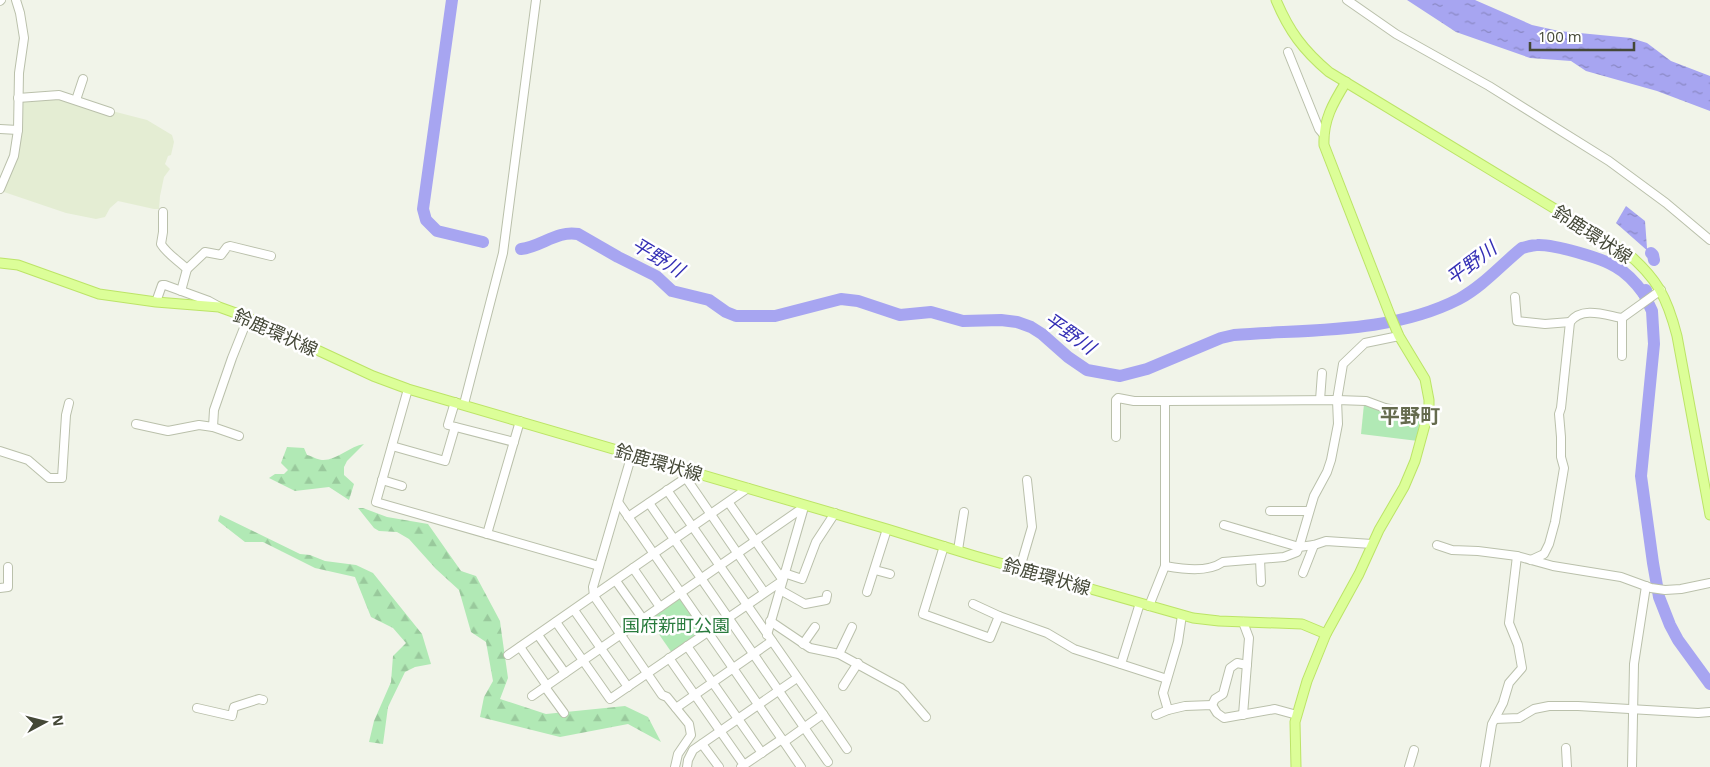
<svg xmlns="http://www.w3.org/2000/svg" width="1710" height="767" font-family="'Open Sans','Noto Sans JP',sans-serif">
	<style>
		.education { fill: #e4edd3 }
		.forest { fill: url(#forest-firs) }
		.park { fill: #b1e9b5 }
		.water { fill: url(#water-ripples) }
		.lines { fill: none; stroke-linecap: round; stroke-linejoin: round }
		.river { stroke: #a7a5f1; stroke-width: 12 }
		.minor-casing { stroke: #bac0ab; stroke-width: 10 }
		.major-casing { stroke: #bce467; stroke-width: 11 }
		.minor { stroke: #fff; stroke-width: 8 }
		.major { stroke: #dcfe98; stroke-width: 9 }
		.labels { text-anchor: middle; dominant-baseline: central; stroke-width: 5; stroke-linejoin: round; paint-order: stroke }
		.street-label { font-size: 18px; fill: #444837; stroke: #fff }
		.park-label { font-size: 18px; fill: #297b3d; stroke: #fff }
		.water-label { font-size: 19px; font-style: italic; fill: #342fb5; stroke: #fff }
		.quarter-label { font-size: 20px; font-weight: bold; fill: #656b4e; stroke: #fff }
	</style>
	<defs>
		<pattern id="forest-firs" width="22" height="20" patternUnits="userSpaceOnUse" patternTransform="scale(1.25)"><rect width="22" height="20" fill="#b1e9b5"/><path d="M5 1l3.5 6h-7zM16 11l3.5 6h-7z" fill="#99c99c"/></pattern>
		<pattern id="water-ripples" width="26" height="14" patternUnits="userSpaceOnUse" patternTransform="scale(1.25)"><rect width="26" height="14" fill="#a7a5f1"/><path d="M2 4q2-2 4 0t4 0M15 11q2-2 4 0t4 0" fill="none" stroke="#8a88c4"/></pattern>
	</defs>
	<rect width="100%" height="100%" fill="#f1f4e9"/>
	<!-- education -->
	<polygon class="education" points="58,97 147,120 172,135 174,142 171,155 168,156 165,164 170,169 164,177 160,196 159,209 154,209 118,201 110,208 105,217 96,219 66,213 4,192 17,157 20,102 23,99"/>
	<!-- forest -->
	<g class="forest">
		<path d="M364,444l-17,17 -3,6v8l10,9 -5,16 -20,-13 -34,4 -26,-13 6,-4h9l4,-4 -7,-7 6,-16 17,1 3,7c5,1 11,5 15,5 14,1 28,-14 42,-16z"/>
		<polygon points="358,508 363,508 387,517 428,524 461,571 476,576 500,621 501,629 508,678 500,699 546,714 625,706 648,717 661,742 628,724 560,737 480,717 484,697 493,681 486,642 471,632 459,590 436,569 409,539 397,532 379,531 374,528"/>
		<polygon points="220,515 300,554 310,555 325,561 356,565 373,573 422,634 431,664 415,667 405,672 388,707 383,744 369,742 374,721 391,682 393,656 406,643 393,628 371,617 355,577 315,568 263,542 245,542 218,521"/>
	</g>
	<!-- park -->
	<g class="park">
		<polygon points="1364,404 1426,412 1418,441 1361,434"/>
		<polygon points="678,599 681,600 702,631 702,634 672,653 649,620"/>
	</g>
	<!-- water -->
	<g class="water">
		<polygon points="1407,0 1475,0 1532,25 1559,31 1631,38 1647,43 1671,61 1710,76 1710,111 1657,91 1586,71 1571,61 1530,58 1456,32"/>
		<polygon points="1626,206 1645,221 1647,248 1650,253 1616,223"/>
	</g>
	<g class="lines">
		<!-- river -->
		<g class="river">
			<polyline points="452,0 423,209 426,220 437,231 483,242"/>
			<path d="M521,249c20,-2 36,-19 57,-15l40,23 38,19 16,15 37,9 17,12 10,4h39l66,-17 17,2 42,14 31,-3 32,9 38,-1 16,2 14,5 11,7 26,23 19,13 33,6 27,-7 74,-31 13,-3c74,-6 157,-1 225,-36 24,-13 42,-34 63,-51 5,-1 10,-3 15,-3 16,-1 65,13 79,22 11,6 20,16 28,27"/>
			<polyline points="1651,253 1653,255 1654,260"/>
			<polyline points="1646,290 1644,294 1652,311 1654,344 1641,476 1653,563 1659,597 1670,625 1678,640 1710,684"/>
		</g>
		<!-- minor casing -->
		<g class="minor-casing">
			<g id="minor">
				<polyline points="1347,0 1396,34 1489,86 1609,161 1666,203 1710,240"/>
				<polyline points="0,1 1,0"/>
				<polyline points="1288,52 1319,129 1324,135"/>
				<polyline points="18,98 59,95 110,112"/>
				<polyline points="76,100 83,79"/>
				<polyline points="0,129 18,130"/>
				<polyline points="0,189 14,156 18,130 19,73 24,38 20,13 16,0"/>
				<path d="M163,212v20l-2,12c6,10 18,17 26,25l-6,22"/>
				<polyline points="187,269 205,252 221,255 227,247 230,246 271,256"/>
				<polyline points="1515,297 1517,321 1545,324 1570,322"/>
				<polyline points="156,302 162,285 165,285 209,301 218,306"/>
				<polyline points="1622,356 1622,318"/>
				<polyline points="408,389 376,502 599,566"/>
				<polyline points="1320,400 1322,373"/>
				<polyline points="455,402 448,425 514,442"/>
				<polyline points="464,404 503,253 536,0"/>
				<polyline points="136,424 168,431 199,425 213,427 214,410 232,358 248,318"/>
				<polyline points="213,427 239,436"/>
				<polyline points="1116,437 1116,400 1118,398 1134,401 1165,401"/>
				<polyline points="392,446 445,461 455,427"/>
				<polyline points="0,451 28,460 49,478 62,478 66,415 69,403"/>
				<polyline points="632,454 593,587 594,596 662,695 667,697 689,724 691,735 678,754 675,767"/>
				<polyline points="686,478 764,592"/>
				<polyline points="382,480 402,486"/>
				<polyline points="618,502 784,742 823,714 667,490"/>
				<polyline points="649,503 828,762"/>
				<polyline points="729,503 782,579"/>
				<polyline points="1270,511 1309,511"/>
				<polyline points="628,517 690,475"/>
				<polyline points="1224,525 1299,547 1314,496 1327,472 1331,460 1338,424 1337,400 1343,364 1365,343 1399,336"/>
				<polyline points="487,534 520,421"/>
				<polyline points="1437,545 1452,550 1478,551 1517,556 1553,566 1621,577 1651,588 1665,590 1681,589 1710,583"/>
				<polyline points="944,546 923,614 990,638 999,616 1047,633 1074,649 1167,679"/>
				<polyline points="958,550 964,512"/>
				<polyline points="1260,559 1261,582"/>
				<path d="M1531,560l13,-6 5,-10 6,-22 9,-54 -3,-11v-20l-2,-23 2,-6 9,-86c12,-16 35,-7 52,-4l39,-28"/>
				<path d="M1165,566c18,3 42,7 58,-4l61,-5 13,-5 2,-5 15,-2 12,-4 46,3"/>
				<polyline points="633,568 660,607"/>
				<polyline points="1020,568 1032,527 1027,480"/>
				<polyline points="875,570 890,574"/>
				<polyline points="784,573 802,579 816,542 835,513"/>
				<polyline points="1303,573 1314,545"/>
				<polyline points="616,581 643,619"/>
				<polyline points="0,588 8,587 8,567"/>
				<polyline points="780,590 805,604 826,600 827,595"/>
				<polyline points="867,592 887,529"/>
				<polyline points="973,604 999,616"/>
				<polyline points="1149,606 1165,566 1165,401 1337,400 1366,401 1385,408 1394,410 1428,411"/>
				<polyline points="574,610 628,687"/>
				<polyline points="1182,615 1178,642 1163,693 1168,710 1185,706 1212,705 1217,713 1224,718 1275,709 1297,715"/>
				<polyline points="770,621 810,648 839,654 901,688 926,717"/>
				<polyline points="556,622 610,699 782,581"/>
				<polyline points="538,635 565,673"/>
				<polyline points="767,635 804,507"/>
				<polyline points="803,644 815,627"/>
				<polyline points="687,646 762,753"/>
				<polyline points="520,647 547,686"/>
				<polyline points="839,654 852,627"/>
				<polyline points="508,655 748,488"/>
				<polyline points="669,658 744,765"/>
				<polyline points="1121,664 1140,603"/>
				<polyline points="843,686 858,663"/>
				<polyline points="545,687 564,713"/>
				<polyline points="532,696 804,507"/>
				<polyline points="1212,705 1215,699 1223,694 1230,668 1237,663 1247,665"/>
				<polyline points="197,708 232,716 234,707 259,699 263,700"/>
				<polyline points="676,708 772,641"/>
				<polyline points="823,714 847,749"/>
				<polyline points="1156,715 1168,710"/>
				<polyline points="1243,715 1249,638 1243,622"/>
				<polyline points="1495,719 1519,718 1534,709 1549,706 1578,706 1698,713 1710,712"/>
				<polyline points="784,742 801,767"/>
				<polyline points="702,744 719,767"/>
				<polyline points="1566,748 1567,767"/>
				<polyline points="687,767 688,760 693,750 797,678"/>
				<polyline points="741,767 782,739"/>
				<polyline points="1409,767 1414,750"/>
				<polyline points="1485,767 1492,724 1503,703 1509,683 1522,668 1518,645 1509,623 1517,556"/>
				<polyline points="1632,767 1634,664 1646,586"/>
			</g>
		</g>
		<!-- major casing -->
		<g class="major-casing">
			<g id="major">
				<path d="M1276,0c13,31 27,50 53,72l297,180c31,26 41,45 51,84l33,179"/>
				<polyline points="0,263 18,265 99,294 156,302 219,307 244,316 373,376 408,389 887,529 975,556 1193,618 1219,621 1302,624 1326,634"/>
				<path d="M1296,767l-1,-45 12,-41 19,-47 33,-60 20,-44 25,-43 11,-26 14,-51v-10l-4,-21 -26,-43 -9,-21 -66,-170c-1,-25 9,-42 22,-63"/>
			</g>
		</g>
		<!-- minor -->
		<use href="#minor" class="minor"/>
		<!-- major -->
		<use href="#major" class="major"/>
	</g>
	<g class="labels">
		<!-- street labels -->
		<g class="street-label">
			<text transform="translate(1593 234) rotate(33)">鈴鹿環状線</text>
			<text transform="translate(276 332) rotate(24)">鈴鹿環状線</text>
			<text transform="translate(659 462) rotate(16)">鈴鹿環状線</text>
			<text transform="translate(1047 576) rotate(16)">鈴鹿環状線</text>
		</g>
		<!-- park labels -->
		<g class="park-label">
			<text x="676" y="625">国府新町公園</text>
		</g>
		<!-- water labels -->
		<g class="water-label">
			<text transform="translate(658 257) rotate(31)">平野川</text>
			<text transform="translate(1471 263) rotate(-37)">平野川</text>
			<text transform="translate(1070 333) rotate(35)">平野川</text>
		</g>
		<!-- quarter labels -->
		<g class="quarter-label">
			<text x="1410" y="415">平野町</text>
		</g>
	</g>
	<!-- north arrow -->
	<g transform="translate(45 722) rotate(83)" stroke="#ffffff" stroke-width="4" paint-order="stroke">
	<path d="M0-4L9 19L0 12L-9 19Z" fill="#444837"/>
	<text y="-8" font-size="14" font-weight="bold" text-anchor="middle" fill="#444837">N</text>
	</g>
	<!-- scale -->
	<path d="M1530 42v8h104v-8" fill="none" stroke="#444837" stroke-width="2.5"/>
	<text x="1538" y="42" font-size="15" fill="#444837" stroke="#ffffff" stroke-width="4" paint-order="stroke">100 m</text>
</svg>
